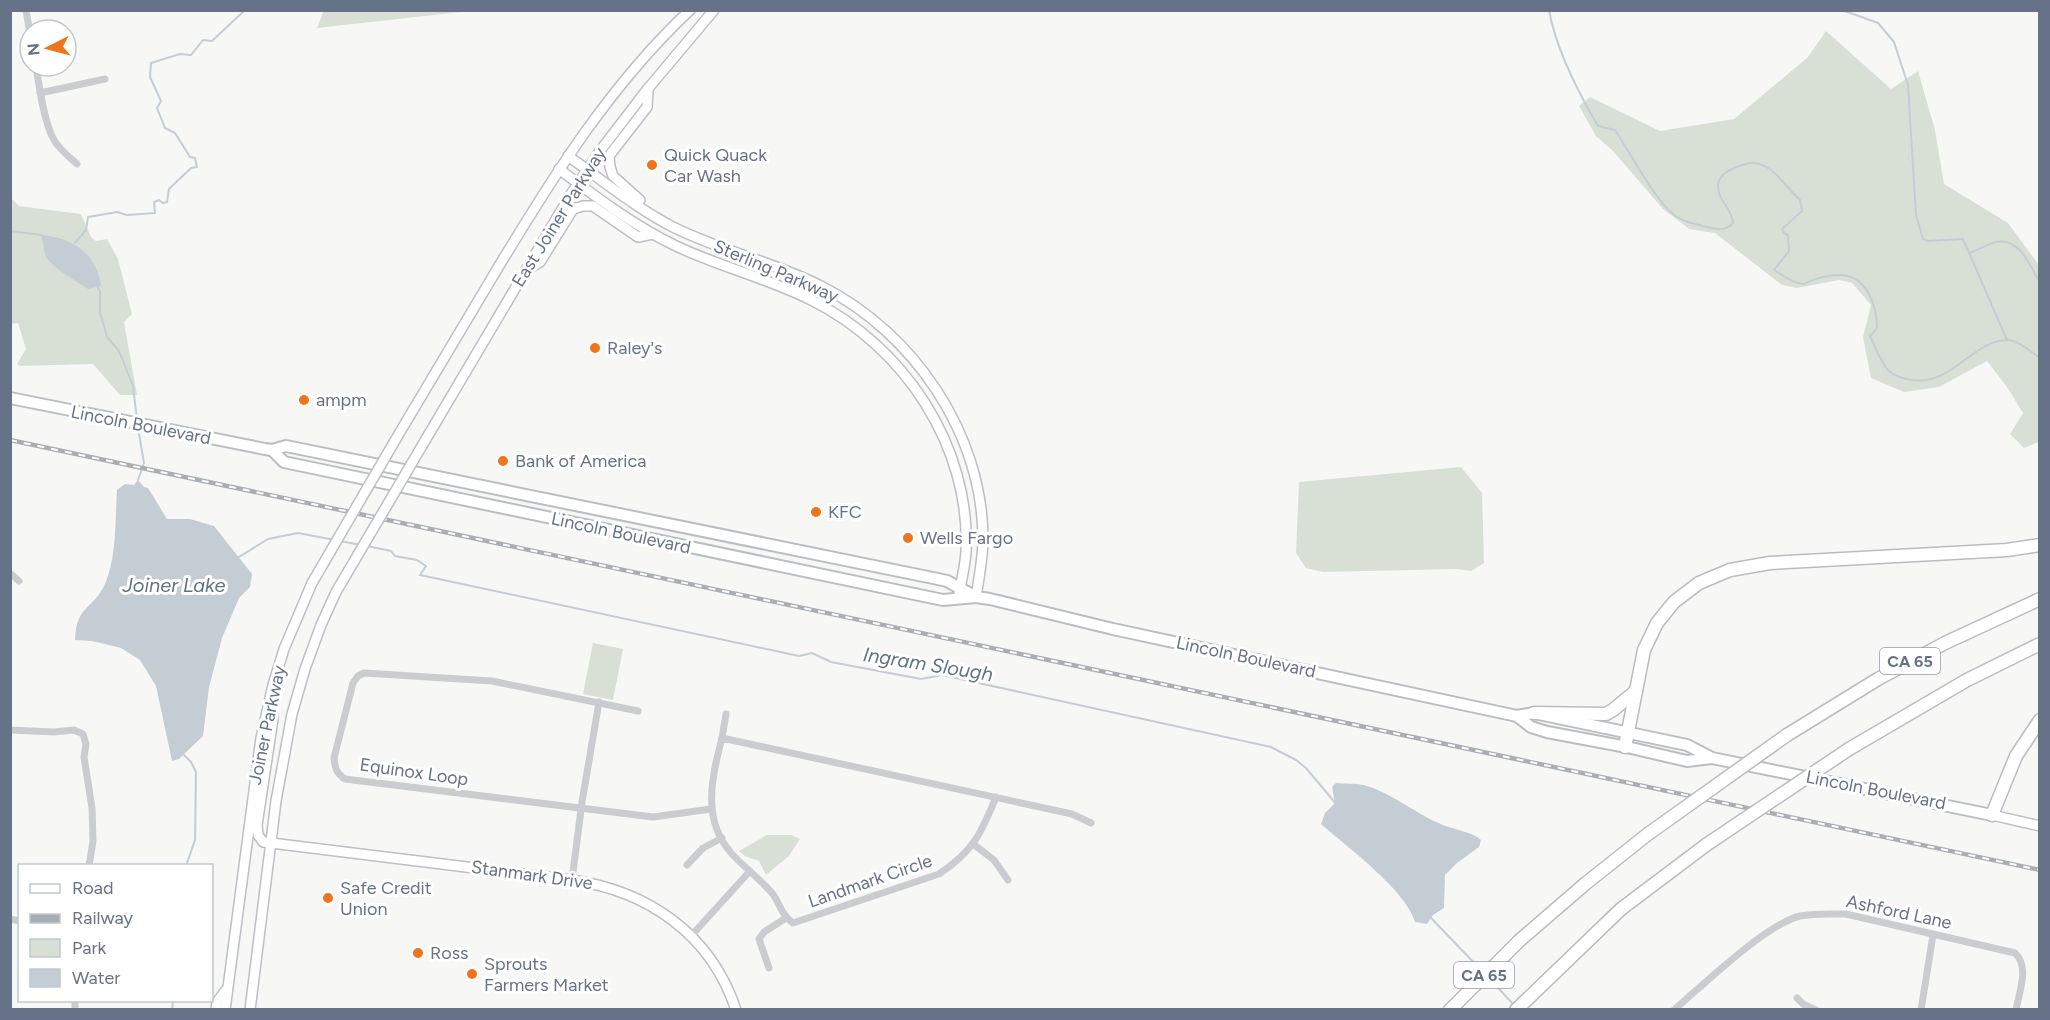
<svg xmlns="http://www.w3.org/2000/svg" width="2050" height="1020" font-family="Figtree,sans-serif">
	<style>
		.green { fill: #d8e0d5 }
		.water { fill: #c5cdd4 }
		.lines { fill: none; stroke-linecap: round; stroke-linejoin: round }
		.stream { stroke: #c5cdd4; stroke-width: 2 }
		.secondary-casing { stroke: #bcbfc5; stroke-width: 12 }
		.primary-casing { stroke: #babdc2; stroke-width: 14 }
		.highway-casing { stroke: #b9bcc0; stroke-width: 15 }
		.street { stroke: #caccd0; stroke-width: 7 }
		.secondary { stroke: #fff; stroke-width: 9 }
		.primary { stroke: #fff; stroke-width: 10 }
		.highway { stroke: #fff; stroke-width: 12 }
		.rail-casing { stroke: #a9adb4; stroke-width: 4.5 }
		.rail { stroke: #fff; stroke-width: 2; stroke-dasharray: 7; stroke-linecap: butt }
		.secondary-bridge-casing { stroke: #bcbfc5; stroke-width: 12; stroke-linecap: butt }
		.highway-bridge-casing { stroke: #b9bcc0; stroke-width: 15; stroke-linecap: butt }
		.secondary-bridge { stroke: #fff; stroke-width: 9 }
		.highway-bridge { stroke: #fff; stroke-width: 12 }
		.poi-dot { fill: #ef741d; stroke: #fff; stroke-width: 2 }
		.labels { text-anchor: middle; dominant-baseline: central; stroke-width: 6; stroke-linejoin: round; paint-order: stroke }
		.shield { fill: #fff; stroke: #939cac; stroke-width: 1.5 }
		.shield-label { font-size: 16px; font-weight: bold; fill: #657288 }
		.poi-label { font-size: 18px; fill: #657288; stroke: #fff; text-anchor: start }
		.street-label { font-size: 18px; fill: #657288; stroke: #fff }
		.water-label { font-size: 20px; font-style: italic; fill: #607383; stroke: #fff }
	</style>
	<rect width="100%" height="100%" fill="#f7f8f5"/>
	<!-- green -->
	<g class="green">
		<polygon points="324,10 470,10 470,11 317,28"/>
		<polygon points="1826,31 1891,89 1918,71 1935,130 1944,184 2008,223 2039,265 2039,442 2024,448 2010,434 2023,413 2007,387 1987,361 1939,387 1904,392 1871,378 1863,337 1871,305 1852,283 1839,280 1797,288 1782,285 1715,233 1689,229 1663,209 1613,151 1596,136 1579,106 1590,97 1660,131 1734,119 1808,57"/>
		<polygon points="10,197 19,206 81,214 91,237 96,241 107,239 118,259 132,314 124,322 137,395 120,395 93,364 20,366 17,364 26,349 18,323 11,324"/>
		<polygon points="1461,467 1482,493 1484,563 1471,571 1456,569 1323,572 1306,568 1296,553 1299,482"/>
		<polygon points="593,643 623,649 613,700 583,694"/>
		<polygon points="767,835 791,835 800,839 789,856 766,875 759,861 745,856 739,851"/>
	</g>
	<!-- water -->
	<g class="water">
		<path d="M41,235c30,2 56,18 60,51l-13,3c-11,-8 -39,-22 -43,-35 -2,-6 -1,-11 -4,-19z"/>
		<path d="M138,480l6,7 4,1 19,31h23l24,7 38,48 -2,13 -11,11 -17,40 -13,49 -6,49 -24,23 -7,2 -16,-75 -16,-26 -19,-12 -29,-7 -17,-1c1,-35 18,-30 30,-56 12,-28 10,-64 12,-94l8,-6 9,1z"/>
		<path d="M1336,783c9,1 19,0 28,2 28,8 52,29 79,40 10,4 32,8 38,15l-2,7 -22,16 -12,12 -1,33 -11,7 -6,9 -12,-2c-9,-32 -68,-75 -94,-98l4,-11 10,-10 -3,-16z"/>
	</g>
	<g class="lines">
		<!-- stream -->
		<g class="stream">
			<path d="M1549,10c7,40 29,82 49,116l17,4c14,21 40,70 58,84 9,8 23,10 34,13 10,3 19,4 26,-4 -1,-16 -16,-22 -15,-38 1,-9 7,-13 14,-16 36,-18 45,10 68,31l2,11 -20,18 2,4 4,2 1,16 -15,19c9,5 19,14 30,14 2,-1 6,-3 9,-4 8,-3 19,-5 28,-5 26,1 36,31 36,53l-7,8c4,8 13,31 20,36 5,4 15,7 22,8 40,6 61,-40 95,-40 11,0 24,12 33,18"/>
			<polyline points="1842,10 1878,23 1894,42 1908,85 1916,215 1923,239 1928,241 1963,239 2007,340"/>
			<polyline points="10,231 42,235"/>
			<polyline points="75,243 86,230 88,217 117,212 127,215 155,213 154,202 159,200 163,203 167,202 169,189 191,168 197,167 195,158 190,157 175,133 165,128 157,108 161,101 150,77 151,63 180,54 191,55 203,40 212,41 245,10"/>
			<path d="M1969,253c9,-3 18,-9 27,-11 24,-5 34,24 44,41"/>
			<polyline points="96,284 100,291 100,312 107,337 119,351 133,386 137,420"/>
			<polyline points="138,428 144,463 138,480"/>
			<polyline points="340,541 361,545"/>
			<polyline points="367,546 391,551 395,556 417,560 426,566 420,575 799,656 812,653 831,662 921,679 942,675 1271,747 1296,760 1306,768 1337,805"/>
			<polyline points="239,557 268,539 298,533 335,540"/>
			<polyline points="184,755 191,762 196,772 195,840 186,866"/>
			<polyline points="1431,918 1483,972"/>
			<polyline points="1489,978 1514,1005"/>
			<polyline points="172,1010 173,1000"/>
		</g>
		<!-- secondary casing -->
		<g class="secondary-casing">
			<g id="secondary">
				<path d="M568,156c34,24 68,52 105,71 48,24 101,35 148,59 93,47 161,147 162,252 0,20 -4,39 -7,59"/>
				<path d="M559,169c37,28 75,57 117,77 44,21 92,32 135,54 93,46 160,146 155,252 -1,14 -4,27 -7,41"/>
				<polyline points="640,200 613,176 610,167 609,156 647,107 648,89"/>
				<polyline points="526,270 540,262 573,209 583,206 593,206 638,237 653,234"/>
				<path d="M400,432c33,-55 66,-110 99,-166 55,-91 112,-182 191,-256"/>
				<polyline points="426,439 571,194 600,151 646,91 714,10"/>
				<path d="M271,694l2,25 -16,106 1,10 5,7 309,38c76,11 139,54 164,130"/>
				<polyline points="1992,815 2040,826"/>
				<polyline points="216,1010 217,1002 226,990"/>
				<polyline points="225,1010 261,738 273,685 284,649 312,583"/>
				<polyline points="250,1010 276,801 292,714 305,669 321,625 336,592"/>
			</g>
		</g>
		<!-- primary casing -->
		<g class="primary-casing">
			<g id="primary">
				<polyline points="10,398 265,449 272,450 286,446 938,579 947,581 976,597"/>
				<polyline points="272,450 284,462 943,600 976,597 990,599 1113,629 1517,716 1534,713 1687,745 1712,758 1992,815"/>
				<polyline points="1517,716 1531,727 1547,732 1627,747 1687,761 1712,758"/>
			</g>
		</g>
		<!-- highway casing -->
		<g class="highway-casing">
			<g id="highway">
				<polyline points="1534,713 1606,714 1613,710 1636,691"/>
				<polyline points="1787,735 1878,679 1945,643 2040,599"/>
				<polyline points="1625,747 1644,650 1657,623 1674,602 1699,583 1730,570 1770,563 2007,550 2040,545"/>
				<polyline points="1849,749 1967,680 2040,644"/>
				<polyline points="1992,815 2016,756 2040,720"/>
				<polyline points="1450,1010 1519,941 1585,884 1648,834"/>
				<polyline points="1516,1010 1621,909 1706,845"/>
			</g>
		</g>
		<!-- street -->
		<g class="street">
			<polyline points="26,10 30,34"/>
			<path d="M36,66c3,20 8,57 18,74 6,10 14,16 23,24"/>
			<polyline points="40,93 105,79"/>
			<polyline points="10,573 19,581"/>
			<path d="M638,711l-146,-30 -128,-8 -6,3 -5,7 -19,75c1,10 2,15 11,21l308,38 58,-8"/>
			<polyline points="10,730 54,732 74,730 83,734 86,744 84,757 92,808 93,841 89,866"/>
			<polyline points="722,738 726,714"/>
			<path d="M996,797c-15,36 -22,54 -57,77l-146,49c-12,-8 -13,-20 -21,-30 -12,-14 -28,-26 -40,-39 -31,-34 -20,-77 -10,-116l350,76 19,9"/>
			<polyline points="973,844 994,860 1008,880"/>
			<polyline points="687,865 703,848 722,838"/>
			<polyline points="572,880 582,802 599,702"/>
			<polyline points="10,919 20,921"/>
			<polyline points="691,936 750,871"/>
			<polyline points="769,968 759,939 764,932 786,918"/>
			<polyline points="1797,998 1803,1004 1816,1010"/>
			<polyline points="75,1010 75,1000"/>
			<path d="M1674,1010c29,-25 92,-86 126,-94 15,-3 31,-2 46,-2l169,39c15,14 4,39 1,57"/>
			<polyline points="1921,1010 1933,935"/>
		</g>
		<!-- secondary -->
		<use href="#secondary" class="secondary"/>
		<!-- primary -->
		<use href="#primary" class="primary"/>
		<!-- highway -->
		<use href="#highway" class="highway"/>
		<!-- rail casing -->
		<g class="rail-casing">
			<polyline id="rail" points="10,440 2040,870"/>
		</g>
		<!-- rail -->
		<use href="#rail" class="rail"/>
		<!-- secondary-bridge casing -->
		<g class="secondary-bridge-casing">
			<g id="secondary-bridge">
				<polyline points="312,583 400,432"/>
				<polyline points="336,592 426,439"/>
			</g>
		</g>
		<!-- highway-bridge casing -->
		<g class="highway-bridge-casing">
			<g id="highway-bridge">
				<polyline points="1648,834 1787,735"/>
				<polyline points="1706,845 1849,749"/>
			</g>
		</g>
		<!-- secondary-bridge -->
		<use href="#secondary-bridge" class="secondary-bridge"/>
		<!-- highway-bridge -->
		<use href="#highway-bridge" class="highway-bridge"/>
	</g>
	<!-- markers -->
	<g class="poi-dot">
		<circle cx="652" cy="165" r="6"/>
		<circle cx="595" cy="348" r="6"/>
		<circle cx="304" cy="400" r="6"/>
		<circle cx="503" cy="461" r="6"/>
		<circle cx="816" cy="512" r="6"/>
		<circle cx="908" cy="538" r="6"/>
		<circle cx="328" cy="898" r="6"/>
		<circle cx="418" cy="953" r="6"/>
		<circle cx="472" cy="974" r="6"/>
	</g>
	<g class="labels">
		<!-- shield labels -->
		<g class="shield">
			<rect x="1880" y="648" width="60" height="26" rx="4.5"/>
			<rect x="1454" y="962" width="60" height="26" rx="4.5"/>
		</g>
		<g class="shield-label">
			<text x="1910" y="661">CA 65</text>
			<text x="1484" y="975">CA 65</text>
		</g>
		<!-- poi labels -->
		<g class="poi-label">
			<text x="664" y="155">Quick Quack<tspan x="664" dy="21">Car Wash</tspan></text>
			<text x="607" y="348">Raley's</text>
			<text x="316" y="400">ampm</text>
			<text x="515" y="461">Bank of America</text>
			<text x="828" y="512">KFC</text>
			<text x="920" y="538">Wells Fargo</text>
			<text x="340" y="888">Safe Credit<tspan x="340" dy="21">Union</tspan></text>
			<text x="430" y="953">Ross</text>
			<text x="484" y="964">Sprouts<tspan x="484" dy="21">Farmers Market</tspan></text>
		</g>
		<!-- street labels -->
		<g class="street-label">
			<text transform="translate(559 217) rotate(-58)">East Joiner Parkway</text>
			<text transform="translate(776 271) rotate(23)">Sterling Parkway</text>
			<text transform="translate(141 425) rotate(11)">Lincoln Boulevard</text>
			<text transform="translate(621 533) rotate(12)">Lincoln Boulevard</text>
			<text transform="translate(1246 657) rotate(12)">Lincoln Boulevard</text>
			<text transform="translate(267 725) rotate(-78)">Joiner Parkway</text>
			<text transform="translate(414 772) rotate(8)">Equinox Loop</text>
			<text transform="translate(1876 790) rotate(11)">Lincoln Boulevard</text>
			<text transform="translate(532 875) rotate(8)">Stanmark Drive</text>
			<text transform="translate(870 881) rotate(-19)">Landmark Circle</text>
			<text transform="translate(1899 912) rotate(12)">Ashford Lane</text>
		</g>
		<!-- water labels -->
		<g class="water-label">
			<text x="174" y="585">Joiner Lake</text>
			<text transform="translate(928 664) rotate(9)">Ingram Slough</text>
		</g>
	</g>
	<!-- border -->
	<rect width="2050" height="1020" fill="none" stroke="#657288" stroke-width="24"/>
	<!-- legend -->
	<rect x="18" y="864" width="195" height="138" fill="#ffffff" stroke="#c1c7cf" stroke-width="1.5"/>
	<rect x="30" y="884" width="30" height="9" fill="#ffffff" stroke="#c1c7cf" stroke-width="1.5"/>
	<text x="72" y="894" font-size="18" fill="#657288">Road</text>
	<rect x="30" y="914" width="30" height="9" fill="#a9adb4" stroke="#c1c7cf" stroke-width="1.5"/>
	<text x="72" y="924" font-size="18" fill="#657288">Railway</text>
	<rect x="30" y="939" width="30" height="18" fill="#d8e0d5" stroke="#c1c7cf" stroke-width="1.5"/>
	<text x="72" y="954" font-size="18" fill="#657288">Park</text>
	<rect x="30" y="969" width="30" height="18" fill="#c5cdd4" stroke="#c1c7cf" stroke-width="1.5"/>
	<text x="72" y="984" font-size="18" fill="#657288">Water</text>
	<!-- north arrow -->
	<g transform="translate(48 48) rotate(264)"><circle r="28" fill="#ffffff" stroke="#c1c7cf" stroke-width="1.5"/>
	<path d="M0-4.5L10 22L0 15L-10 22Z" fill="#ef741d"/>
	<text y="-9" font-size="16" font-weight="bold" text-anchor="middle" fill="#657288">N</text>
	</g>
</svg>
